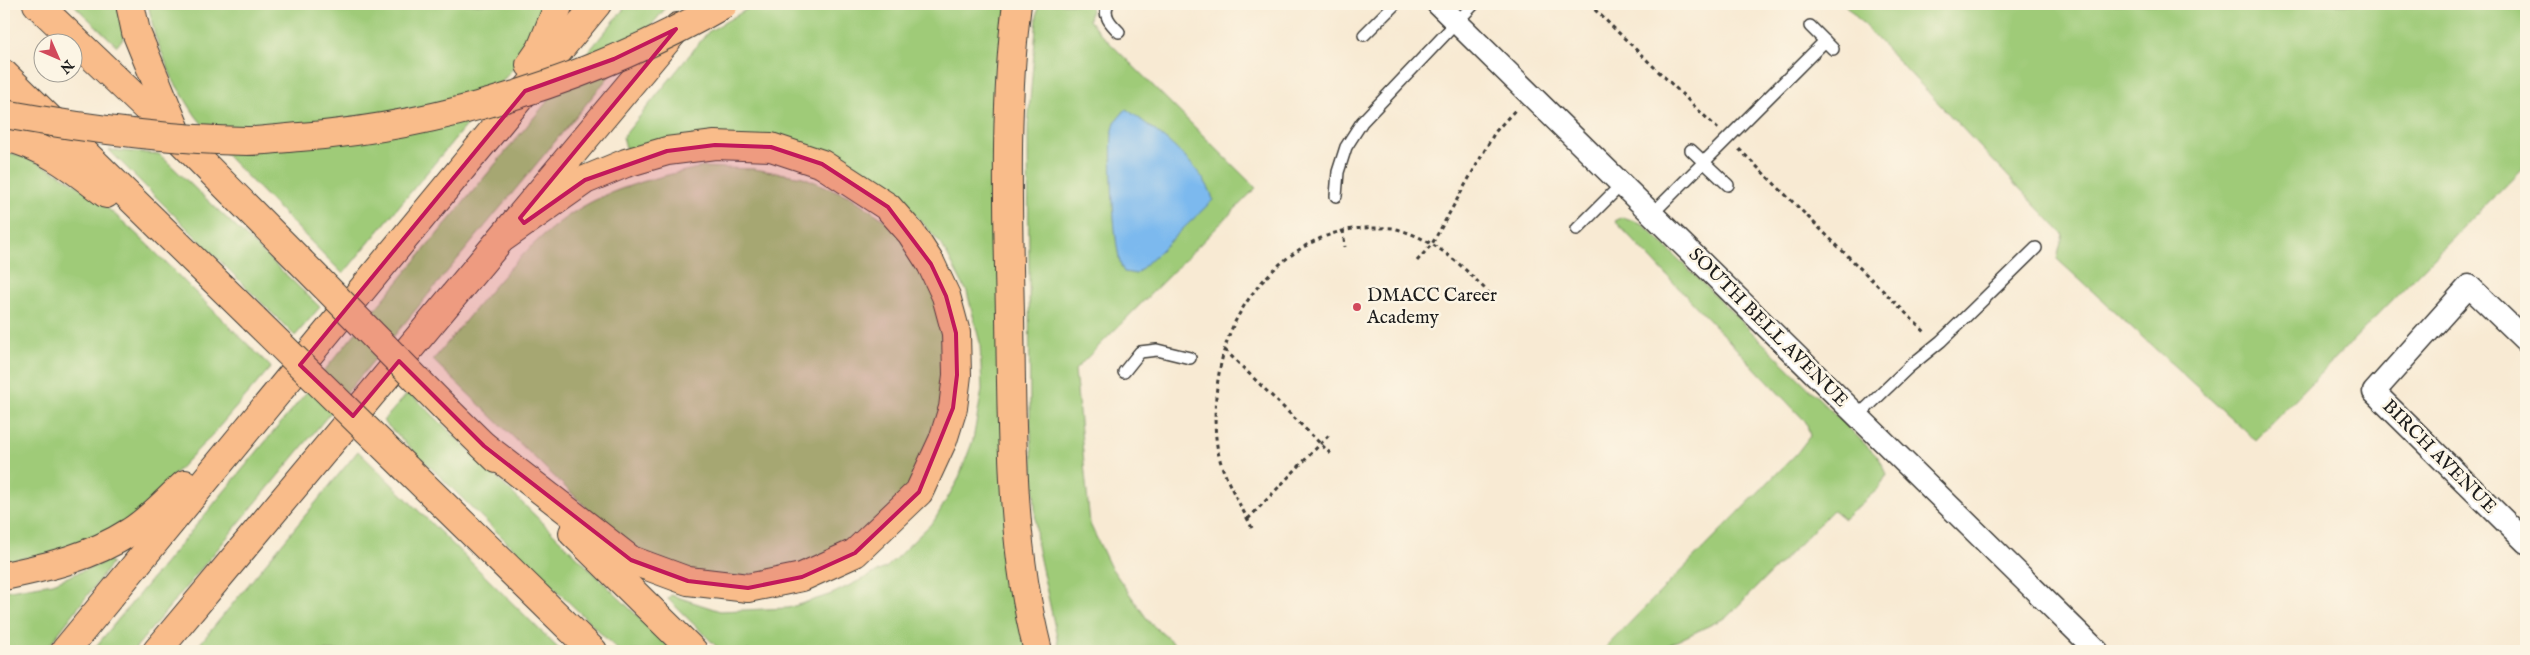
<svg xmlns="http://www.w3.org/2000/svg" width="2530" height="655" font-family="'IM FELL English',serif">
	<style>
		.green { fill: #9fcb78; stroke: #5e744a }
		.water { fill: #7bb9ee; stroke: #4c6a85 }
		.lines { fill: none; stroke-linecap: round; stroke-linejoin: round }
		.lane-casing { stroke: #3d3b37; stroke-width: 14 }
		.street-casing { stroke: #3d3b37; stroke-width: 25 }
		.highway-casing { stroke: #3d3b37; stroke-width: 30 }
		.path { stroke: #3d3b37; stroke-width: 3; stroke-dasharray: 4 4; stroke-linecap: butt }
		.lane { stroke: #fff; stroke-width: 11 }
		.street { stroke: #fff; stroke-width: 22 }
		.highway { stroke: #f9bc8a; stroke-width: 28 }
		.highway-bridge-casing { stroke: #3d3b37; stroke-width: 30; stroke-linecap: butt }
		.highway-bridge { stroke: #f9bc8a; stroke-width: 28 }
		.marked { fill: #c2185b; fill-opacity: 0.2; stroke: #c2185b; stroke-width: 4; stroke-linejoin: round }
		.poi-dot { fill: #d1495b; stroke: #fcf5e5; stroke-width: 2 }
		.labels { text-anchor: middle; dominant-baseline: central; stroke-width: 5; stroke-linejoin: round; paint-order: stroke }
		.poi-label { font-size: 19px; fill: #1c1c1c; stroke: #fcf5e5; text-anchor: start }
		.street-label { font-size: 19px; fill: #1c1c1c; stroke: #fcf5e5 }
	</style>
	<rect width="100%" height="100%" fill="#fcf5e5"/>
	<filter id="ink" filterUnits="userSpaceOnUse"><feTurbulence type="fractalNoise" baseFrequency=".02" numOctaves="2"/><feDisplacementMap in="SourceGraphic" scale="10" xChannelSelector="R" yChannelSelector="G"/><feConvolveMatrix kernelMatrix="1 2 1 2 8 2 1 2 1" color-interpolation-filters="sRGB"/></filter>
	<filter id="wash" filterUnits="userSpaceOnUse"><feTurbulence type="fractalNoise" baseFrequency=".0096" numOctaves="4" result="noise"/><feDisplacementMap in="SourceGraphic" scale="20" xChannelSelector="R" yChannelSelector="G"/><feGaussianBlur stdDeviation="1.12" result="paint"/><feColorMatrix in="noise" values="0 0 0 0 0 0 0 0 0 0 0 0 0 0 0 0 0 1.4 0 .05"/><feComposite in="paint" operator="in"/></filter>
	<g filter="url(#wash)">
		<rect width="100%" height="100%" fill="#f8ead3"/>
		<!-- green -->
		<g class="green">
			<polygon points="73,4 117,4 124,37 117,46"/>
			<polygon points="148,4 544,4 542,13 519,61 343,274 229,158 195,115 173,80 155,36"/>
			<polygon points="628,4 669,4 133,651 92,651"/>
			<polygon points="756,4 1007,4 1026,651 721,651 668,599 671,595 720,611 788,608 832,594 887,567 934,521 958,480 973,440 982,390 980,343 967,292 942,245 901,199 864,169 816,151 627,152 623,137 708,32"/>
			<polygon points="1038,4 1092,4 1089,20 1101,34 1256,188 1075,370 1090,524 1110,566 1150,623 1183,651 1060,651 1037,546 1030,415 1028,125"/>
			<polygon points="1844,4 2526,4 2526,164 2255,440 2057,259 2063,234"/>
			<polygon points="109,150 159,154 320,307 295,336"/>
			<path d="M4,151c72,18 129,79 180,130 29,29 58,58 87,86l-59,68 -77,80 -42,24 -50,16 -39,6z"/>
			<path d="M703,167l51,2 49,8 48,20 35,24 30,32 22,44 16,86 -31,101 -87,78 -115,17 -73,-23 -29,-20 -33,-29 -153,-147c42,-49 82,-107 135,-144 40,-28 89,-39 135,-49z"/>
			<polygon points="1623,217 1643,224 1879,458 1887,474 1879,488 1844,519 1833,510 1727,617 1656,651 1602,651 1797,453 1810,436 1806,422 1615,221"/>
			<polygon points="409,392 441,423 673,651 619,651 383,421"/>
			<polygon points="358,451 561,651 194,651"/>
			<polygon points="109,560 112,563 45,651 4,651 4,591 53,583"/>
		</g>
		<!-- water -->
		<path class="water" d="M1126,109c26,18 81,60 87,91l-77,74 -12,-2c-11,-15 -14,-115 -12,-138l3,-12z"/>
	</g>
	<g filter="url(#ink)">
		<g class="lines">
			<!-- lane casing -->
			<g class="lane-casing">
				<g id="lane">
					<path d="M1108,4c-6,11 3,20 11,28"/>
					<polyline points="1810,26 1833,49"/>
					<polyline points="1364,35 1395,4"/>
					<polyline points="1691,150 1728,185"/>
					<polyline points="1336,196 1338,172 1346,147 1362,122 1474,4"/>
					<polyline points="1652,214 1825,41"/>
					<polyline points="1577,229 1622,184"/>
					<polyline points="1124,372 1140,352 1157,350 1190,358"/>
					<polyline points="1858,416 1909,367 1941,341 2036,248"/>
				</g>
			</g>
			<!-- street casing -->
			<g class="street-casing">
				<g id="street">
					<polyline points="1438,4 2097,651"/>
					<polyline points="2526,341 2469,286 2374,392 2526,542"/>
				</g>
			</g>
			<!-- highway casing -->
			<g class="highway-casing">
				<g id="highway">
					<polyline points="37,4 181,141 299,260"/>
					<polyline points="130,4 136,32 176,130"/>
					<path d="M1017,4c-13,102 -9,210 -7,313 2,112 0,225 28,334"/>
					<polyline points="530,65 541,49 559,4"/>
					<polyline points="4,74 254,319"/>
					<path d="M4,137c40,8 70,32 102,57"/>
					<polyline points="450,413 497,459"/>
					<polyline points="484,446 631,560 688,581 748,588 802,577 855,553 919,492 943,440 953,408 957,375 956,333 946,296 931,264 911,233 888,207 822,164 771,147 715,145 667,151 626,163 585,180 504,237"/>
					<polyline points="406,468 593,651"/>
					<polyline points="573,533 693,651"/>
					<path d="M4,576c44,-9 87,-19 126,-44 20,-12 37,-32 55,-48"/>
					<polyline points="65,651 597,4"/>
					<polyline points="157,651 678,27"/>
				</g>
			</g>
			<!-- path -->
			<g class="path">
				<polyline points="1589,4 1718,129"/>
				<polyline points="1739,149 1927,334"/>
				<polyline points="1343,230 1345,247"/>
				<polyline points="1417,261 1432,244 1495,132 1516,109"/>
				<polyline points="1225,350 1333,456"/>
				<polyline points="1248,519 1329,435"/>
				<path d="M1252,528c-11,-23 -27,-47 -33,-72 -9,-38 -2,-99 16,-134 26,-52 80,-97 140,-94 7,0 16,-1 22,1 43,13 65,37 95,67"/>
			</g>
			<!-- lane -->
			<use href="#lane" class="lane"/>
			<!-- street -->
			<use href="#street" class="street"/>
			<!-- highway -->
			<use href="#highway" class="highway"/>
			<!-- highway-bridge casing -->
			<g class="highway-bridge-casing">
				<g id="highway-bridge">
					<path d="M4,114c79,14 163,26 243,27 18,0 35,-3 53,-4 145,-11 298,-60 424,-133"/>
					<polyline points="299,260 450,413"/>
					<polyline points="254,319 406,468"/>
				</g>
			</g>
			<!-- highway-bridge -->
			<use href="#highway-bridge" class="highway-bridge"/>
		</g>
	</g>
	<!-- marked area -->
	<path class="marked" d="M676,29l-156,189 4,5 61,-43 82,-29 48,-6 56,2 51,17 66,43 43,57 15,32 10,37 1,42 -4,33 -34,84 -64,61 -53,24 -54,11 -60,-7 -57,-21 -147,-114 -85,-85 -46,55 -53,-51 225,-274 89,-32z"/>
	<!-- markers -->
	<circle class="poi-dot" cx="1357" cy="307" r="5"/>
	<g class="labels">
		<!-- poi labels -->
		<g class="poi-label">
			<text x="1367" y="296">DMACC Career<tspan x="1367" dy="22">Academy</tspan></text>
		</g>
		<!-- street labels -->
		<g class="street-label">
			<text transform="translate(1768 328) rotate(45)">SOUTH BELL AVENUE</text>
			<text transform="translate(2439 457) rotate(45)">BIRCH AVENUE</text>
		</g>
	</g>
	<!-- margin -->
	<rect width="2530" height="655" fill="none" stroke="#fcf5e5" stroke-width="20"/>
	<!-- north arrow -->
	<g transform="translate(58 58) rotate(135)"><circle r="24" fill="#fcf5e5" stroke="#a29e95"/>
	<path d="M0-4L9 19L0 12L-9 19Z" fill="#d1495b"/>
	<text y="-8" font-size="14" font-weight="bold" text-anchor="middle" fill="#1c1c1c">N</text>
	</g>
</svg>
